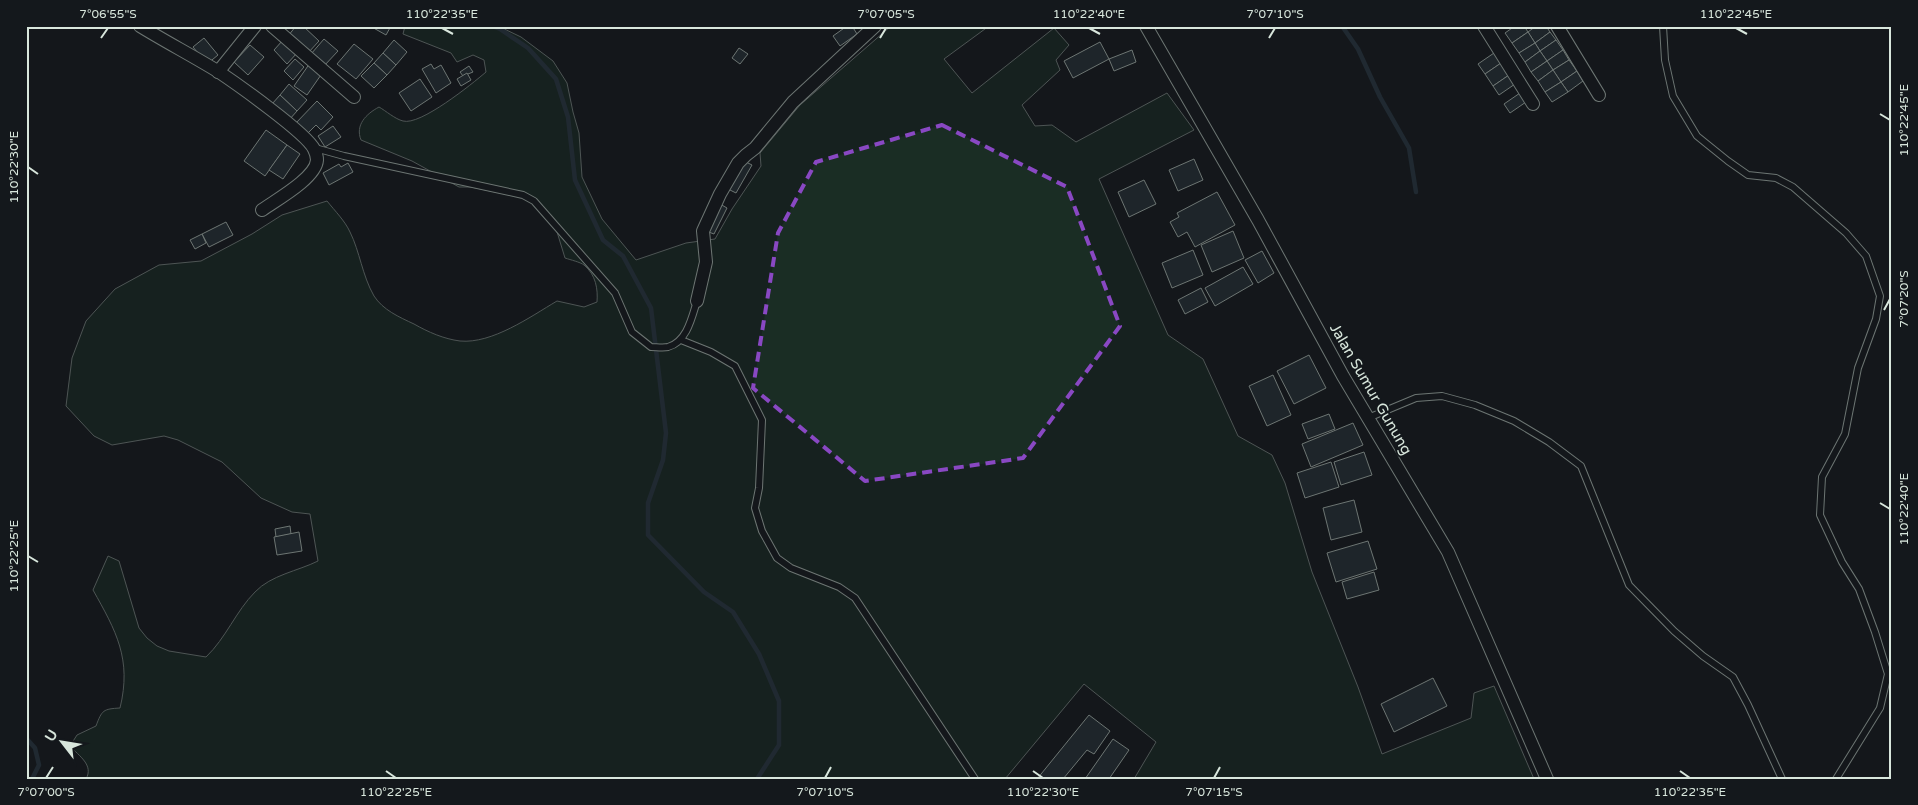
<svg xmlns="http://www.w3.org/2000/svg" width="1918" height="805" font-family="'Varela Round',sans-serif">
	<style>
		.green { fill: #1a2d24; stroke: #939e99 }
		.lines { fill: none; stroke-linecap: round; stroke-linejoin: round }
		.stream { stroke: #2f3f4d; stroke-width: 4.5 }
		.building { fill: #2c363c; stroke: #d8e6dc }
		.service-casing { stroke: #d8e6dc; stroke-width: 8 }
		.minor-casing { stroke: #d8e6dc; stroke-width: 14 }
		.service { stroke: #14181c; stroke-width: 6 }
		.minor { stroke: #14181c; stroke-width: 12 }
		.marked { fill: none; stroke: #8948c3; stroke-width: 4; stroke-dasharray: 10 6; stroke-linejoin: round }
		.ticks { fill: none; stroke: #d8e6dc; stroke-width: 2 }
		.labels { text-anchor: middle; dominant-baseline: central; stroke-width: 4; stroke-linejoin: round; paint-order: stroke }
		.street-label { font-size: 15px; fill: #d8e6dc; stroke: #14181c }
		.neatline { fill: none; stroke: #d8e6dc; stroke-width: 2 }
		.ticks-label { font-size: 12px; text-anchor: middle; fill: #d8e6dc }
	</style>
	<rect width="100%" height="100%" fill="#14181c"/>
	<!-- green -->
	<path class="green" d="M405,26h93l23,11 32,24 14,22 6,29 6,21 3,44 20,42 34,41 50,-17 29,-4 17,-30 29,-43 -1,-13 40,-48 91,-79h98l-45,33 28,34 82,-65 15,17 -13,15 4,10 -38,35 13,21 17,-1 24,17 91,-49 27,37 -95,49 69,156 35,24 35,77 34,19 13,28 27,89 46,115 24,67 89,-36 3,-25 20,-7 40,93h-400l22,-37 -72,-58 -79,95h-919c8,-14 -7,-23 -16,-33l7,-11 19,-9c6,-16 7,-17 24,-18 12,-49 -4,-77 -27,-118l15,-34 11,5 20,67 8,10 10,8 12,5 37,6c20,-19 30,-46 49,-65 16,-17 43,-21 63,-31l-8,-47 -18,-2 -31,-14 -39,-36 -44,-22 -14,-4 -52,9 -18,-9 -28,-30 6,-48 14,-37 29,-32 44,-24 42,-4 51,-27 30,-19 45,-14c8,10 18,20 23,31 10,20 12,43 24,64 9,14 25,21 40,28 14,8 30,15 46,17 32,3 70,-24 97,-40l27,6 13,-5c1,-13 -1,-27 -13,-37 -4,-3 -13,-5 -19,-7l-11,-36 -8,-11 -22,-13 -53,-11h-12l-47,-26 -51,-21c-6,-15 5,-26 18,-33 7,4 16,12 24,14 17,5 69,-37 83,-49l-2,-12 -11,-5 -16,7 -6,-9 -48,-19z"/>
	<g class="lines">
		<!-- stream -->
		<g class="stream">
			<polyline points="492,26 500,29 528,48 556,79 568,117 575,180 603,240 623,256 651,308 666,433 663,460 648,503 648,535 704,592 733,612 759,654 779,701 779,745 757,779"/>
			<polyline points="1342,26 1358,49 1380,97 1409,148 1416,192"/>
			<polyline points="26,738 35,748 39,765 32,779"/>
		</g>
	</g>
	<!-- building -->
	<g class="building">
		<polygon points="296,26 303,26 319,41 308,53 288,36"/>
		<polygon points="370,26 391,26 386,35"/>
		<polygon points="847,26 852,26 857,34 840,46 833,36"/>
		<polygon points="1515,26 1524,26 1528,32 1512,43 1505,33"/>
		<polygon points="1536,26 1546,26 1550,32 1535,43 1528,32"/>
		<polygon points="1528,32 1535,43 1519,53 1512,43"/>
		<polygon points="1550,32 1556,40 1540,51 1535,43"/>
		<polygon points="204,38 218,55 207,64 193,47"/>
		<polygon points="324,39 338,51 324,66 311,54"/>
		<polygon points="283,40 297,53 287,64 274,50"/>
		<polygon points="394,40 407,52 396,65 383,53"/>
		<polygon points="1556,40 1563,50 1547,61 1540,51"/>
		<polygon points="1100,42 1109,59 1073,78 1064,61"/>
		<polygon points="1535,43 1540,51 1525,62 1519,53"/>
		<polygon points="354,44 373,59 356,79 337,64"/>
		<polygon points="250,45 264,57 248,75 234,62"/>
		<polygon points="739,48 748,54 740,64 732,58"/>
		<polygon points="1132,50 1136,62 1114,71 1109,59"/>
		<polygon points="1563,50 1569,60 1553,70 1547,61"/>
		<polygon points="1540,51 1547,61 1531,72 1525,62"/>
		<polygon points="383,53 396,65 387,75 374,63"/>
		<polygon points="1494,53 1501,63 1485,74 1478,64"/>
		<polygon points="295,59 304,67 293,80 284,71"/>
		<polygon points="1569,60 1577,71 1561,82 1553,70"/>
		<polygon points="1547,61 1553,70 1538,81 1531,72"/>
		<polygon points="310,63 323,72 307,95 294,86"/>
		<polygon points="374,63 387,75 374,88 361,76"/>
		<polygon points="1501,63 1509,75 1493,86 1485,74"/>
		<polygon points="431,64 434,69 441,65 451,83 436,93 422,69"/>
		<polygon points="469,66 473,72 463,76 460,72"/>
		<polygon points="1553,70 1561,82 1545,92 1538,81"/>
		<polygon points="1577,71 1583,81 1568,92 1561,82"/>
		<polygon points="467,73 471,80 461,86 457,79"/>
		<polygon points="1509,75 1515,84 1499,95 1493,86"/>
		<polygon points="420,79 432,97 411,111 399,93"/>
		<polygon points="1561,82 1568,92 1552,102 1545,92"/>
		<polygon points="289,84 307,100 297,111 280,95"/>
		<polygon points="1520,93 1526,102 1510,113 1504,104"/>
		<polygon points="280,95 297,111 289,120 272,104"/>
		<polygon points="317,101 333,117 321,130 316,125 306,135 295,124"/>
		<polygon points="333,126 341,137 325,147 318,136"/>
		<polygon points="266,130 287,145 265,176 244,161"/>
		<polygon points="287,145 300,154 283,179 269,170"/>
		<polygon points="1194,159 1203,180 1178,191 1169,170"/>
		<polygon points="744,161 752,165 736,193 728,189"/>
		<polygon points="348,163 353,172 329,185 323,173 339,164 341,167"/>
		<polygon points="1144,180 1156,204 1129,217 1118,192"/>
		<polygon points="1217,192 1235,225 1195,247 1187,232 1178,237 1170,222 1179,217 1177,213"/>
		<polygon points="720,204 727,208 714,234 706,231"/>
		<polygon points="226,222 233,235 209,247 202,234"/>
		<polygon points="1233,231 1244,258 1212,272 1201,245"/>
		<polygon points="202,234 206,243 195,249 190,240"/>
		<polygon points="1193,250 1203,275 1172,288 1162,263"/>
		<polygon points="1262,251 1274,273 1258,283 1245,260"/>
		<polygon points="1243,267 1253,284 1215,306 1205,288"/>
		<polygon points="1201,288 1208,302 1185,314 1178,300"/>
		<polygon points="1309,355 1326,388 1294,404 1277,371"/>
		<polygon points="1273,375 1291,415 1267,426 1249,386"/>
		<polygon points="1329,414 1335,429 1308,439 1302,424"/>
		<polygon points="1353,423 1363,445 1311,467 1302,444"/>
		<polygon points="1364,452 1372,475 1341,485 1334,462"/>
		<polygon points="1331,462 1339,487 1305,498 1297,473"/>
		<polygon points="1354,500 1362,532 1331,540 1323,508"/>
		<polygon points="290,526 291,534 276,537 275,529"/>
		<polygon points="299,532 302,551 277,555 274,537"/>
		<polygon points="1368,541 1377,569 1336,582 1327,553"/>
		<polygon points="1374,572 1379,590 1347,599 1342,582"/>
		<polygon points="1433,678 1447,706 1394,732 1381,704"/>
		<polygon points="1089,715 1110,731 1094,754 1087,750 1063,779 1037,779"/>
		<polygon points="1113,739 1129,750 1109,779 1085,779"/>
	</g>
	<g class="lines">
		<!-- service casing -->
		<g class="service-casing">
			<g id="service">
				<polyline points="1663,26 1665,60 1673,96 1697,136 1728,161 1748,175 1776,178 1793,187 1846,233 1866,256 1880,296 1876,319 1858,368 1845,434 1822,477 1820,515 1842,562 1859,589 1875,632 1888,674 1880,708 1836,779"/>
				<path d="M315,148l29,8 179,39 11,6 81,92 17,39 19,15c5,0 12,1 17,0 19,-5 24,-30 29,-46"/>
				<polyline points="681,340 711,352 735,366 762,420 759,488 755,508 762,531 777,558 791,568 839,587 855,598 975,779"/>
				<polyline points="1368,418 1416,398 1442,396 1475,405 1514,421 1549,442 1581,466 1629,585 1674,631 1703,656 1733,677 1748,705 1782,779"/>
			</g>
		</g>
		<!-- minor casing -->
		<g class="minor-casing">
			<g id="minor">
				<path d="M140,26c26,16 53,30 79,46 18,12 87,61 95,77 1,2 3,8 3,11 -1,18 -41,40 -55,50"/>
				<polyline points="272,26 354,97"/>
				<polyline points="1146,26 1258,220 1343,376 1448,552 1547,779"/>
				<polyline points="1484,26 1533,104"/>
				<polyline points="1557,26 1599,95"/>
				<polyline points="218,72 255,26"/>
				<polyline points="697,301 706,262 703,231 720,194 738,163 746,155 755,148 793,102 875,26"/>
			</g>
		</g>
		<!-- service -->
		<use href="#service" class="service"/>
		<!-- minor -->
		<use href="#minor" class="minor"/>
	</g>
	<!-- marked area -->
	<path d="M0 0H1918V805H0ZM942,125l125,62 53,139 -97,132 -158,23 -112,-93 25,-155 38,-71z" fill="#14181c" fill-opacity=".55" fill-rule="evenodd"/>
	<path class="marked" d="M942,125l125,62 53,139 -97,132 -158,23 -112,-93 25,-155 38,-71z"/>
	<!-- ticks -->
	<path class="ticks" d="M442,28l11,6M1089,28l11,6M1736,28l11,6M101,38l7,-10M880,38l6,-10M1269,38l6,-10M1880,114l10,6M28,167l10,7M1884,310l6,-11M1880,503l10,6M28,556l10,6M386,771l10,7M1033,771l10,7M1680,771l10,7M46,778l7,-11M825,778l6,-11M1214,778l6,-11"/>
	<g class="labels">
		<!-- street labels -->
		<g class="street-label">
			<text transform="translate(1371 389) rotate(60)">Jalan Sumur Gunung</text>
		</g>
	</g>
	<!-- border -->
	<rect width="1918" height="805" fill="none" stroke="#14181c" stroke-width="55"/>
	<!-- north arrow -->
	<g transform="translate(62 742) rotate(301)" stroke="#14181c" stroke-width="4" paint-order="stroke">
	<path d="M0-4L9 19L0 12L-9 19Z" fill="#d8e6dc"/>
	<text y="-8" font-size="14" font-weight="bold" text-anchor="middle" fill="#d8e6dc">U</text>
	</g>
	<rect x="28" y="28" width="1862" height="750" class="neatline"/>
	<g class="ticks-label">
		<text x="108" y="18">7°06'55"S</text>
		<text x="442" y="18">110°22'35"E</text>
		<text x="886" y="18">7°07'05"S</text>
		<text x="1089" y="18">110°22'40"E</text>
		<text x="1275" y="18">7°07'10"S</text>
		<text x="1736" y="18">110°22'45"E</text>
		<text transform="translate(1904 120) rotate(-90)" y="4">110°22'45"E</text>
		<text transform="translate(14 167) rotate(-90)" y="4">110°22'30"E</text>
		<text transform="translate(1904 299) rotate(-90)" y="4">7°07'20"S</text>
		<text transform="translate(1904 509) rotate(-90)" y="4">110°22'40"E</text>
		<text transform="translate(14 556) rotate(-90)" y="4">110°22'25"E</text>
		<text x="46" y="796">7°07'00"S</text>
		<text x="396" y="796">110°22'25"E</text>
		<text x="825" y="796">7°07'10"S</text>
		<text x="1043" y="796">110°22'30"E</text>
		<text x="1214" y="796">7°07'15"S</text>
		<text x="1690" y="796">110°22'35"E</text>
	</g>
</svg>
